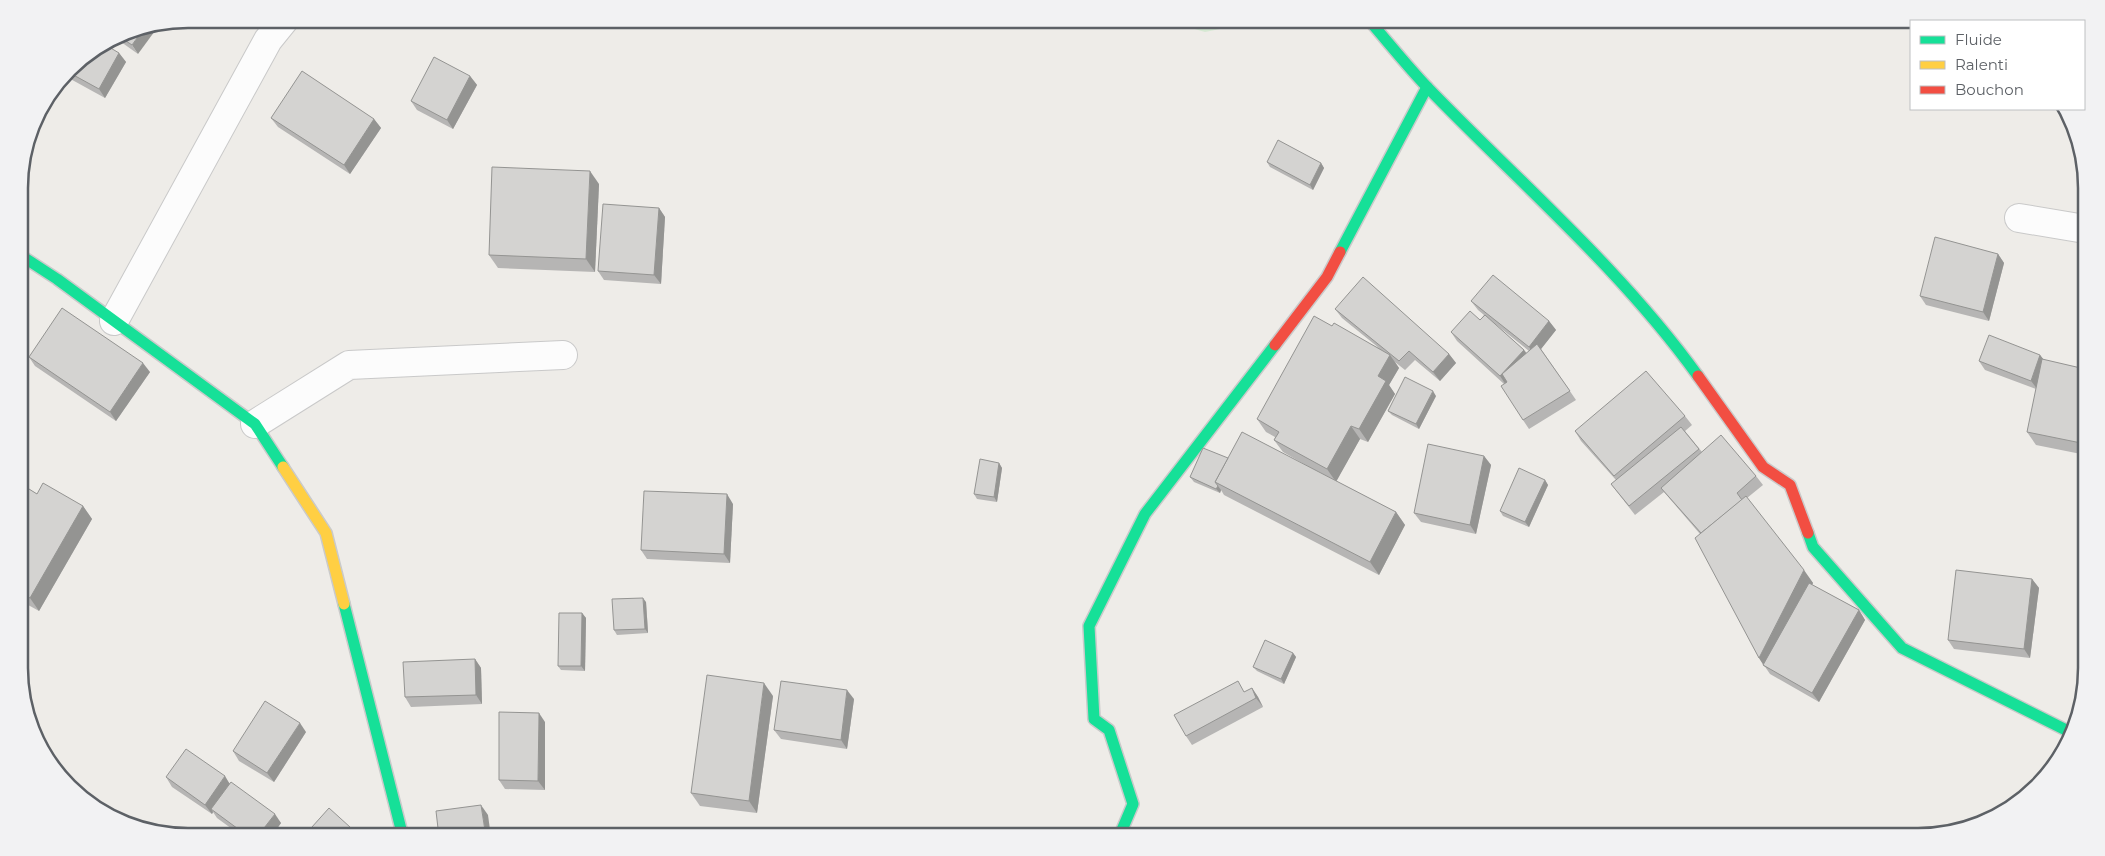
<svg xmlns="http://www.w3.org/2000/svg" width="2105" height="856" font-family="Montserrat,sans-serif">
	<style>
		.green { fill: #d6e9d3 }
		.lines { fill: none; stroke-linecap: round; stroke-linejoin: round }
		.street-casing { stroke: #c9c9c9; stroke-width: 30 }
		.fast-casing { stroke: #cacaca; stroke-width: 14 }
		.slow-casing { stroke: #cacaca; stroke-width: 14 }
		.jam-casing { stroke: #cacaca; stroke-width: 14 }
		.street { stroke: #fcfcfc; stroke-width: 28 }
		.fast { stroke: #16e098; stroke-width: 11 }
		.slow { stroke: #ffcf43; stroke-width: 11 }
		.jam { stroke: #f24e42; stroke-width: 11 }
		.wall { fill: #b6b5b4; fill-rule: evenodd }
		.shaded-wall { fill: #949492 }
		.building { fill: #d4d3d1; stroke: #949492 }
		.rim { fill: none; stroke: #5d6166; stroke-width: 2.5 }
	</style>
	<rect width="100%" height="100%" fill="#eeece8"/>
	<!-- green -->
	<polygon class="green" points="1160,19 1269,19 1205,32"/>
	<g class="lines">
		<!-- street casing -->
		<g class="street-casing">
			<g id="street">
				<polyline points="2019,218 2085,229"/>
				<polyline points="114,321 268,40 285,19"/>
				<polyline points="255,424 349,365 563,355"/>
			</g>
		</g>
		<!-- fast casing -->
		<g class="fast-casing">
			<g id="fast">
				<path d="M1368,19c20,23 39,47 60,69 91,94 193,181 270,288"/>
				<polyline points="1340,252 1427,87"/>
				<polyline points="20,255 57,279 255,424 283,467"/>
				<polyline points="1808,533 1813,547 1902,648 2072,733"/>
				<polyline points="344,604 403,837"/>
				<polyline points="1119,837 1133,804 1109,730 1094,719 1089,626 1145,514 1275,345"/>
			</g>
		</g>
		<!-- slow casing -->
		<g class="slow-casing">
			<polyline id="slow" points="283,467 326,533 344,604"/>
		</g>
		<!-- jam casing -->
		<g class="jam-casing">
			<g id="jam">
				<polyline points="1275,345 1327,277 1340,252"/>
				<polyline points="1698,376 1763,467 1790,485 1808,533"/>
			</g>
		</g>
		<!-- street -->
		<use href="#street" class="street"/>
		<!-- fast -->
		<use href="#fast" class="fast"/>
		<!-- slow -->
		<use href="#slow" class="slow"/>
		<!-- jam -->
		<use href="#jam" class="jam"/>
	</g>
	<!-- wall -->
	<g class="wall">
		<polygon points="123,32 138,54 114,37"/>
		<polygon points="119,53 126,62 105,98 65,76 76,61"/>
		<polygon points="470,76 477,85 453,129 417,110 411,101"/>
		<polygon points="271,118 374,119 381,128 350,174 278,127"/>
		<polygon points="1267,162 1321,163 1324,168 1313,190 1270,167"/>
		<polygon points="599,184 595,272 498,268 489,255"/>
		<polygon points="659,208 665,217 661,284 604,280 598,271"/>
		<polygon points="1998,254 2004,263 1989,321 1926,305 1920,296"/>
		<path d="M1471,301l78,20 7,9 -15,19 35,51 -47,29 -6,-9 -19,-36 -47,-43 -6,-9 29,-12 4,-5 -6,-5zM1494,323l35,28 -2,2 -3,-3z"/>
		<polygon points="1335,309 1449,354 1456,363 1440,381 1415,360 1405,370 1395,362 1399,368 1389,385 1395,394 1368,442 1360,439 1336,481 1396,512 1405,525 1379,575 1224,495 1221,490 1220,493 1194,482 1190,477 1228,458 1316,471 1283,452 1274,440 1275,437 1266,432 1257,419 1332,326 1379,348 1342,318"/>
		<polygon points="2040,355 2044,360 2085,369 2086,455 2036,445 2027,432 2036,389 1985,370 1979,361"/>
		<polygon points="29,357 150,372 116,421 35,366"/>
		<polygon points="1436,396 1419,429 1392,415 1388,411"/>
		<polygon points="1685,416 1692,425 1685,431 1702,452 1756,476 1763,485 1747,498 1813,583 1812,585 1859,610 1865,620 1819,702 1770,674 1759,658 1700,534 1664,492 1635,515 1611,484 1616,480 1581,441 1575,431"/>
		<polygon points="1484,456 1491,465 1476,534 1421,522 1414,513"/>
		<polygon points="999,463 1002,468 997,502 977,499 974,494"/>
		<polygon points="1545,480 1548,485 1529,527 1503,516 1500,511"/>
		<polygon points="21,484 37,494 83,506 92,519 39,611 21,601"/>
		<polygon points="733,504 730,563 647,559 641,550"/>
		<polygon points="2032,579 2039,588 2030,658 1954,649 1948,640"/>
		<polygon points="646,602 648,633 617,635 614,630"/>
		<polygon points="582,613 586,618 585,671 561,670 558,666"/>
		<polygon points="1293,653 1296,657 1284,684 1257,671 1253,667"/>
		<polygon points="475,659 481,668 482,704 411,707 405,697"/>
		<polygon points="1252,688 1258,697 1263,707 1192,745 1186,736 1245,692"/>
		<polygon points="773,696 757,813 700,806 691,793"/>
		<polygon points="854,699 847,749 781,739 774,730"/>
		<polygon points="545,722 545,790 505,789 499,780"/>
		<polygon points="306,732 274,782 239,761 233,751"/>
		<polygon points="166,777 230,783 281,823 271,837 243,837 217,818 213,812 212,814 172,787"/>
	</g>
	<!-- shaded-wall -->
	<g class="shaded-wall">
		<polygon points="160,24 138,54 132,45 145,27"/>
		<polygon points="119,53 126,62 105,98 99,89"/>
		<polygon points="470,76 477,85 453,129 447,120"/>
		<polygon points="374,119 381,128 350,174 344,165"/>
		<polygon points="1321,163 1324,168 1313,190 1310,185"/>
		<polygon points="590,171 599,184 595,272 586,259"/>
		<polygon points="659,208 665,217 661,284 654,275"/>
		<polygon points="1998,254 2004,263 1989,321 1983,312"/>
		<polygon points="1549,321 1556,330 1541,349 1576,400 1541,349 1535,356 1529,347"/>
		<polygon points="1524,350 1530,359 1506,385 1500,376"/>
		<polygon points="1449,354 1456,363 1440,381 1433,372"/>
		<polygon points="1390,355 1399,368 1389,385 1395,394 1368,442 1359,429 1378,376"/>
		<polygon points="2040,355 2047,364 2038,390 2031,381"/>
		<polygon points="143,363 150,372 116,421 110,412"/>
		<polygon points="1433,391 1436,396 1419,429 1416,424"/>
		<polygon points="1351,426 1360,439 1336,482 1327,469"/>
		<polygon points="1484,456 1491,465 1476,534 1470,525"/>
		<polygon points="999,463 1002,468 997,502 994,497"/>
		<polygon points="1545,480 1548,485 1529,527 1525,522"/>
		<polygon points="1218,486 1221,490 1220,493 1216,489"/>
		<polygon points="727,494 733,504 730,563 724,554"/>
		<polygon points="83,506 92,519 39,611 30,598"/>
		<polygon points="1396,512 1405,525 1379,575 1370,562"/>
		<polygon points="1804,570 1813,583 1769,669 1764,666 1759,658"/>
		<polygon points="2032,579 2039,588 2030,658 2024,649"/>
		<polygon points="643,598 646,602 648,633 645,629"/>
		<polygon points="1859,610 1865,620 1819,702 1812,693"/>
		<polygon points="582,613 586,618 585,671 581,666"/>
		<polygon points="1293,653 1296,657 1284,684 1281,679"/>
		<polygon points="475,659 481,668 482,704 476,695"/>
		<polygon points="764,683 773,696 757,813 749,801"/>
		<polygon points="1252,688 1258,697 1263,707 1256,698"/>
		<polygon points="847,690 854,699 847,749 841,740"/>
		<polygon points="539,713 545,722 545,790 538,781"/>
		<polygon points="300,723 306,732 274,782 267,773"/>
		<polygon points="225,776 231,786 211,809 213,812 212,814 205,805"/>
		<polygon points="481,805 488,815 491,837 486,837"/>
		<polygon points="275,814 281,823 271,837 257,837"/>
	</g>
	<!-- building -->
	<g class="building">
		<polygon points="145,27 132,45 117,35 123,32"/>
		<polygon points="104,44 119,53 99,89 68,72 76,61"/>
		<polygon points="434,57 470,76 447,120 411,101"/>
		<polygon points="302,71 374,119 344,165 271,118"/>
		<polygon points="1278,140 1321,163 1310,185 1267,162"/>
		<polygon points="492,167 590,171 586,259 489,255"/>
		<polygon points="603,204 659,208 654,275 598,271"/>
		<polygon points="1935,237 1998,254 1983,312 1920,296"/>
		<polygon points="1493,275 1549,321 1529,347 1471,301"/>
		<polygon points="1363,277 1449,354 1433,372 1409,351 1399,361 1335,309"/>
		<polygon points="62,308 143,363 110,412 29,357"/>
		<polygon points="1470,311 1480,320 1485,315 1524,350 1500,376 1451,332"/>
		<polygon points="1314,316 1332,326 1334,323 1390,355 1378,376 1386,381 1359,429 1351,426 1327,469 1274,440 1279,432 1257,419"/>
		<polygon points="1989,335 2040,355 2031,381 1979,361"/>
		<polygon points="1537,344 1570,391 1523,420 1501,386 1507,382 1502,374"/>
		<polygon points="2042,359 2085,369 2086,444 2027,432"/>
		<polygon points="1646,371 1685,416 1614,476 1575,431"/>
		<polygon points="1405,377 1433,391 1416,424 1388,411"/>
		<polygon points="1681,427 1699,449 1629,506 1611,484"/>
		<polygon points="1242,432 1396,512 1370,562 1215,482"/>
		<polygon points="1721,435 1756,476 1737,493 1742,500 1701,533 1661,488"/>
		<polygon points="1428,444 1484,456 1470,525 1414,513"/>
		<polygon points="1203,448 1228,458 1215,482 1218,486 1216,489 1190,477"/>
		<polygon points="980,459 999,463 994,497 974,494"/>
		<polygon points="1519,468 1545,480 1525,522 1500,511"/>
		<polygon points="43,483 83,506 30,598 21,593 21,484 37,494"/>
		<polygon points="644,491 727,494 724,554 641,550"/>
		<polygon points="1746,496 1804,570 1759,658 1695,538"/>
		<polygon points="1956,570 2032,579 2024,649 1948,640"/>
		<polygon points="1809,583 1859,610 1812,693 1763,665"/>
		<polygon points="643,598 645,629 614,630 612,599"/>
		<polygon points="559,613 582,613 581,666 558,666"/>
		<polygon points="1265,640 1293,653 1281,679 1253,667"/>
		<polygon points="475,659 476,695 405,697 403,662"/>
		<polygon points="707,675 764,683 749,801 691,793"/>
		<polygon points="781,681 847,690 841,740 774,730"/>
		<polygon points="1238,681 1244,692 1252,688 1256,698 1186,736 1174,715"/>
		<polygon points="265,701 300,723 267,773 233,751"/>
		<polygon points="499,712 539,713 538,781 499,780"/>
		<polygon points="186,749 225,776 205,805 166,777"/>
		<polygon points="231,782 275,814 257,837 249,837 211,809"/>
		<polygon points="481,805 486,837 439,837 436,811"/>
		<polygon points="329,808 361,837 303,837"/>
		<polygon points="816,832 838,837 815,837"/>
	</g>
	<!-- crop -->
	<path d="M0 0H2105V856H0ZM188 28H1918A160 160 0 0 1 2078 188V668A160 160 0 0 1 1918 828H188A160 160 0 0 1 28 668V188A160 160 0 0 1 188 28Z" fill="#f2f2f3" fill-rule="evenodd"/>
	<path class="rim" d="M188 28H1918A160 160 0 0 1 2078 188V668A160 160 0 0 1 1918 828H188A160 160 0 0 1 28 668V188A160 160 0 0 1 188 28Z"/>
	<!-- legend -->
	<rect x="1910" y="20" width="175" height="90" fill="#ffffff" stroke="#bec0c2"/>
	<rect x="1920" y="36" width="25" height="8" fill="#16e098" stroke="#bec0c2"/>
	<text x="1955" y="45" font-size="15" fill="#5d6166">Fluide</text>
	<rect x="1920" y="61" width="25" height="8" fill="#ffcf43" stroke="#bec0c2"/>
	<text x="1955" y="70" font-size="15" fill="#5d6166">Ralenti</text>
	<rect x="1920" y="86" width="25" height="8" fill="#f24e42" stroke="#bec0c2"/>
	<text x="1955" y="95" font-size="15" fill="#5d6166">Bouchon</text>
</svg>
